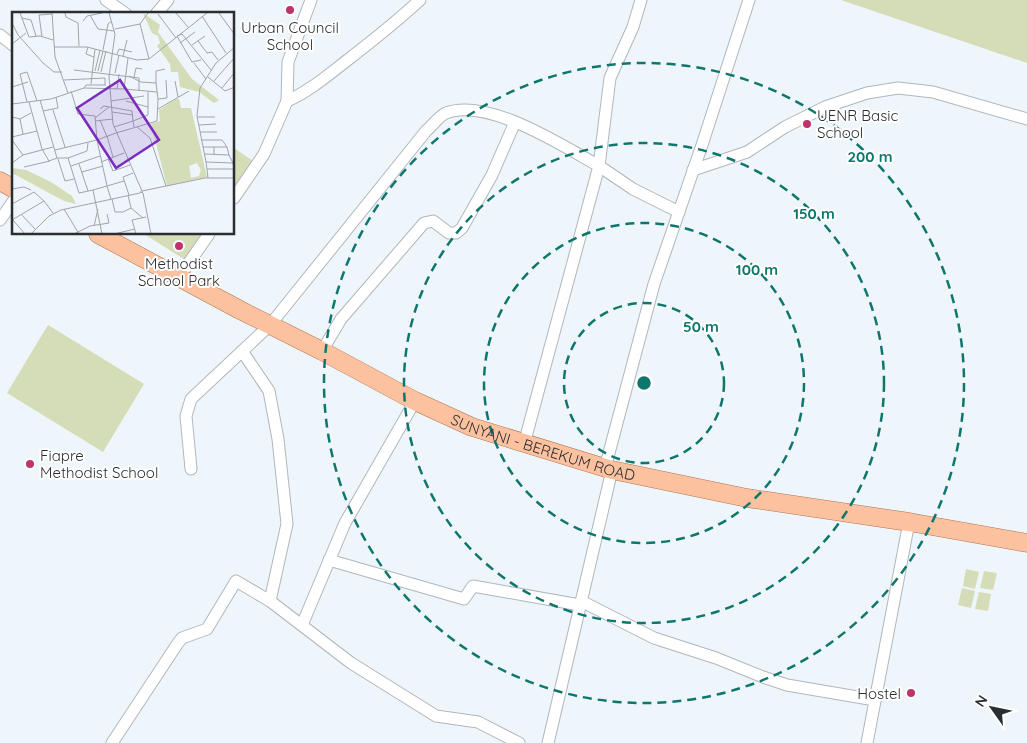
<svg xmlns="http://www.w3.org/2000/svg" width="1027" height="743" font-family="Quicksand,sans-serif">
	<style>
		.green { fill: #d4ddb7 }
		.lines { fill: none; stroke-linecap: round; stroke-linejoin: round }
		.minor-casing { stroke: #b0b7bc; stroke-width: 13 }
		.primary-casing { stroke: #b27450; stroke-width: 19 }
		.minor { stroke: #fff; stroke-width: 11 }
		.primary { stroke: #fcc2a0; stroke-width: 18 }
		.ring { fill: none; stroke: #0f766e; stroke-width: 2.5; stroke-dasharray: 9 6 }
		.poi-dot { fill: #be3369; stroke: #fff; stroke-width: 2 }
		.labels { text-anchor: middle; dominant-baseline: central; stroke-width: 4; stroke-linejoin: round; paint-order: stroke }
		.poi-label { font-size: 15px; fill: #2b2e30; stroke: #fff }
		.street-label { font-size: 15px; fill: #2b2e30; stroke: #fff }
		.inset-road { fill: none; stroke: #a0a5aa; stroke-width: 1 }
		.view { fill: #7b2cbf; fill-opacity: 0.15; stroke: #7b2cbf; stroke-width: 2.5 }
		.inset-edge { fill: none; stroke: #2b2e30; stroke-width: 2.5 }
		.centre { fill: #0f766e; stroke: #fff; stroke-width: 2.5 }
		.ring-label { font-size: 15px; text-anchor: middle; font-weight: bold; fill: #0f766e; stroke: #fff; stroke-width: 4; stroke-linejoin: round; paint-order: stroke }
	</style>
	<rect width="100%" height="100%" fill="#eef5fb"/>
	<!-- green -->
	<g class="green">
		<polygon points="841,0 1027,0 1027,63"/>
		<polygon points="234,148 253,161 234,188"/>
		<polygon points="144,234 202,234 184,259"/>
		<polygon points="48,325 144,384 103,452 7,393"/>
		<polygon points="966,569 979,572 975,589 963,586"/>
		<polygon points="984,571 997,573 993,590 980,588"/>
		<polygon points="962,588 975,591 971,608 958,605"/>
		<polygon points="979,592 991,594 988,611 975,609"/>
	</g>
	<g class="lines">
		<!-- minor casing -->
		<g class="minor-casing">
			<g id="minor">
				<polyline points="106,0 126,14"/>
				<polyline points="641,0 633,27 610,78 599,166 633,189 679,212"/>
				<polyline points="156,14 168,0"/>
				<polyline points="0,35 14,46"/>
				<path d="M287,101c21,-9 40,-25 58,-39 26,-20 51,-40 75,-62"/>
				<polyline points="693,170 747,152 785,127 825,107 867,93 898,88 933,92 1027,119"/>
				<polyline points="234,198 264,154 287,101 288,62 311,0"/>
				<polyline points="0,220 14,200"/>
				<polyline points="179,277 209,234"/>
				<polyline points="242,351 269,391 278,439 287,524 270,601"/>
				<polyline points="322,351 341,319 424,223 433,221 449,233 456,233 462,228 492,175 515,122"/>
				<polyline points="605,468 654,284 702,145 749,0"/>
				<path d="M191,469l-5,-53 5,-17 79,-74 156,-194c6,-5 13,-15 20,-18 42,-16 117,33 153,53l-75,278"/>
				<polyline points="329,560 464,599 473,586 580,605"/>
				<polyline points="581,601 654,638 716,658 763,677 787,685 875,700"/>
				<polyline points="302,625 345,523 415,401"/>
				<polyline points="112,743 178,643 182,638 207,629 236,581 270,601 351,663 436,716 478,722 519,743"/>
				<polyline points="548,743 612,470"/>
				<polyline points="867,743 909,522"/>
			</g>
		</g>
		<!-- primary casing -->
		<g class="primary-casing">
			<g id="primary">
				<polyline points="0,181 14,189"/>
				<path id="s1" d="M98,234l142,76 82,41 93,50 57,26 140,43 135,28 162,24 118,21"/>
			</g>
		</g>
		<!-- minor -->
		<use href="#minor" class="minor"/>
		<!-- primary -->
		<use href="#primary" class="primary"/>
	</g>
	<!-- distance rings -->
	<g class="ring">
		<circle cx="644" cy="383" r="80"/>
		<circle cx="644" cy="383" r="160"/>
		<circle cx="644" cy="383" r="240"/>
		<circle cx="644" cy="383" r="320"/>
	</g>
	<!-- markers -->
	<g class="poi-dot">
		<circle cx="290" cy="10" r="5"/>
		<circle cx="807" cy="124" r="5"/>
		<circle cx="179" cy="246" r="5"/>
		<circle cx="30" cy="464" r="5"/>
		<circle cx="911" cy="693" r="5"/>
	</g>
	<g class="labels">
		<!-- poi labels -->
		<g class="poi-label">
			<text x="290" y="27">Urban Council<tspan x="290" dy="17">School</tspan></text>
			<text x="817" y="115" text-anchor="start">UENR Basic<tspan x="817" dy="17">School</tspan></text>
			<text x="179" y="263">Methodist<tspan x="179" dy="17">School Park</tspan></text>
			<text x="40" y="455" text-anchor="start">Fiapre<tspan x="40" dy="17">Methodist School</tspan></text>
			<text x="901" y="693" text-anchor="end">Hostel</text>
		</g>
		<!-- street labels -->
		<g class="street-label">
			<text stroke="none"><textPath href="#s1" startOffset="495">SUNYANI - BEREKUM ROAD</textPath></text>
		</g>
	</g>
	<!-- overview -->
	<g transform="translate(12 12)">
		<rect width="222" height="222" fill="#eef5fb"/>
		<path d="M131,1l17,12 -2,7 34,47 27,21 -5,3 -15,-11 -19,-5 -2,-15h-7l-1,-8 -13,-18 3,-3 -2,-7 -6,-3zM164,87h3l2,9h10l16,69 -40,9 -16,-62 9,-3 -1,-11zM185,151l4,7 -2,6 -8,2 -2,-12zM0,156l14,2 25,12 21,14 4,8 -12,-3 -52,-28z" fill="#d4ddb7" fill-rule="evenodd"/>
		<path class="inset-road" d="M8,1l9,24 11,-1 13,4M40,1l3,44 13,36M53,1l1,4 12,6 1,23M97,1l6,21 -6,43 4,47 29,67M164,1l12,14M207,1l16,22M146,2l18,24M78,3l8,14 16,2M190,4l24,37M10,6l9,2 5,16M71,9l4,-5 15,-3M0,11l6,12 25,28 11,9h8M103,17l25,-5 8,-11M30,25l-3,-22 13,-1M186,29l9,12 5,-1 6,8M168,31l15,-11M0,32l14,-11M180,33l13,-9M42,35h33l50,13 12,-1 -9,-35M76,35l-2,7 8,3M91,38l5,-26 4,-3M105,42l2,-5 13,3M111,44l4,-16M137,47l58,-46M189,48l-9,2 -15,-26 5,-2 29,36M182,51l12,16M62,58l65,8v13M83,59l5,-21M86,59l5,-20M89,60l5,-21M103,61l4,-18M117,64l12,6 15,1v-12l9,-2M122,65l2,-9 6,1M196,65l17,14 10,-4M52,68l41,-2v7M163,69l3,16M202,69l21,-24M144,71l2,16M79,72l4,-35M0,75l16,-5M72,76l2,-3h20M210,76l13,-16M105,77l2,-15M112,77l33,3M28,88l17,58h11l11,35 14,-3M99,89l33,-5M114,89l22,6M15,90l-7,-28 7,-2 10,29M17,90l13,47 7,12 8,-3M0,92l39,-5 33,-11 40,1 4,-31M88,97l4,-3 28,5 1,10 -19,6M146,97l31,-18M41,98l12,37M31,99l15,-3 -2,-11M100,100l21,3M0,105l8,2 11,-6M186,105h17M83,106l14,-11M8,107l3,15M88,108l7,17M83,109l18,-2M187,113l17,-1M122,115l-1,-6 15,-6v-23M125,115l13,11 16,48M188,120h17M104,121l41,-12 1,-22 9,-1 -1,-18M104,121l-19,7 10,46 17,-5M95,124l6,21M0,125l25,-6M0,128l11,15M189,128h21l5,7M191,135h11v7M202,135h13l2,8M43,138l42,-10 -2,-24 -17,-2 -7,-23M192,142l25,1 4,8M56,146l19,-7 1,-8M46,147l7,22 9,-2M96,147l5,12 17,-6M89,150l23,-9M194,150l-9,-46 3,-28 16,-25 19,-16M0,151l11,-8 30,-8M67,152l9,27M59,154l29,-10M12,155l26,-6M195,157l-1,-7 27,1 1,6M70,160l21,-6M196,166l-1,-9h28M0,177l12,-2 7,3M130,179l63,-13h30M131,180h-3l3,1 8,41M117,183l-6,-18 10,-4M100,187l3,13h8l8,-4 -3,-13M0,192l22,-12 10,9M119,196l12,10M52,197l15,25M9,202l14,15M0,207l13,15M0,208l32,-19 9,12M82,214l4,-17M19,222l18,-18 12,-6 79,-17M62,222l16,-8 19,-3 -2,-9M90,222l-9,-44 14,-4 4,13M102,222l21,-5M124,222l-4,-14 14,-3"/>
		<path class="view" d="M108,68l39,60 -43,28 -39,-60z"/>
		<rect width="222" height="222" class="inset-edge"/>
	</g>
	<circle cx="644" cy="383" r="8" class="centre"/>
	<g class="ring-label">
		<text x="870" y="162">200 m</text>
		<text x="814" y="219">150 m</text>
		<text x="757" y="275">100 m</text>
		<text x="701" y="332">50 m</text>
	</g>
	<!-- north arrow -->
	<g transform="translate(992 708) rotate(303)" stroke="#ffffff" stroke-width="4" paint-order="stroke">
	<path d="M0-4L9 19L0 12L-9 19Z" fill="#2b2e30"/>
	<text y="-8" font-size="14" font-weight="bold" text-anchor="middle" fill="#2b2e30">N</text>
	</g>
</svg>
